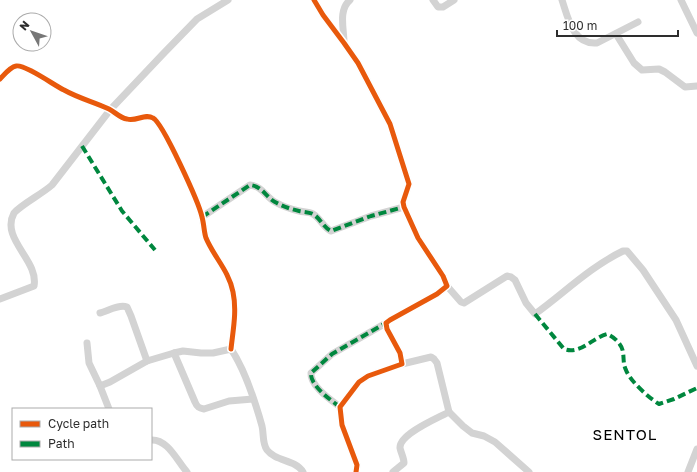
<svg xmlns="http://www.w3.org/2000/svg" width="697" height="472" font-family="'Golos Text',sans-serif">
	<style>
		.lines { fill: none; stroke-linecap: round; stroke-linejoin: round }
		.minor { stroke: #d3d3d3; stroke-width: 7 }
		.quiet { stroke: #00873e; stroke-width: 4; stroke-dasharray: 8 4; stroke-linecap: butt }
		.cycleway-casing { stroke: #fff; stroke-width: 8 }
		.cycleway { stroke: #e8590c; stroke-width: 5 }
		.labels { text-anchor: middle; dominant-baseline: central; stroke-width: 4; stroke-linejoin: round; paint-order: stroke }
		.quarter-label { font-size: 15px; letter-spacing: 1px; fill: #000; stroke: #fff }
	</style>
	<rect width="100%" height="100%" fill="#fff"/>
	<g class="lines">
		<!-- minor -->
		<g class="minor">
			<polyline points="314,0 323,15 344,43 358,63 390,124 409,184 403,202 404,207 418,238 443,276 447,286 437,294 390,320 386,323 387,329 400,353 402,364 368,376 359,382 340,407 342,425 357,465 356,472"/>
			<polyline points="433,0 438,7 443,7 454,0"/>
			<path d="M562,0c6,18 11,45 35,43l41,-21"/>
			<polyline points="681,0 697,33"/>
			<polyline points="616,34 634,63 642,70 659,69 665,72 685,87 697,86"/>
			<path d="M344,43c0,-14 -6,-33 6,-43"/>
			<path d="M0,79c4,-4 10,-12 16,-13 9,-2 39,20 48,24 14,8 30,12 45,19 6,3 11,9 18,10 9,3 18,-6 26,-1 10,5 46,85 49,99 2,7 2,15 4,21 8,19 23,33 27,54 4,19 0,38 -2,57"/>
			<path d="M202,217l48,-32c12,1 16,12 25,17 7,4 15,7 24,9 4,1 10,1 14,3 8,5 10,13 18,17l40,-15 33,-9"/>
			<path d="M447,286l14,16 3,1 43,-27 4,1 4,3 11,23 9,11c29,-21 55,-47 88,-63h4l16,19 33,50 21,46"/>
			<path d="M0,299l34,-13c5,-26 -34,-47 -20,-73 8,-9 28,-19 38,-28l58,-75 53,-56 34,-35 31,-19"/>
			<path d="M100,313c8,-2 19,-9 27,-6l4,9 16,45"/>
			<path d="M87,343l2,20 11,23 10,-4 37,-21 27,-8 9,-2 18,2h12l18,-4c14,21 24,52 31,77 2,8 0,17 5,24 9,12 28,9 36,22"/>
			<path d="M174,353l21,49c2,5 4,6 9,7l25,-8 24,-2"/>
			<polyline points="402,364 431,357 434,359 437,363 449,412 463,426 472,433 484,436 495,442 529,472"/>
			<polyline points="100,386 109,409"/>
			<path d="M340,407c-9,-7 -30,-21 -29,-34l21,-19 54,-31"/>
			<path d="M151,440c17,-1 26,21 36,32"/>
			<path d="M393,472l11,-9c0,-5 -3,-10 -4,-15 -1,-14 38,-30 49,-36"/>
			<polyline points="688,472 697,449"/>
		</g>
		<!-- quiet -->
		<g class="quiet">
			<polyline points="82,146 122,211 155,250"/>
			<path d="M202,217l48,-32c12,1 16,12 25,17 7,4 15,7 24,9 4,1 10,1 14,3 8,5 10,13 18,17l40,-15 33,-9"/>
			<path d="M535,314l29,35c16,6 28,-11 43,-15 7,3 15,10 16,18 1,7 0,12 3,18 4,11 23,28 33,34l15,-5 23,-11"/>
			<path d="M340,407c-9,-7 -30,-21 -29,-34l21,-19 54,-31"/>
		</g>
		<!-- cycleway casing -->
		<g class="cycleway-casing">
			<g id="cycleway">
				<polyline points="314,0 323,15 344,43 358,63 390,124 409,184 403,202 404,207 418,238 443,276 447,286 437,294 390,320 386,323 387,329 400,353 402,364 368,376 359,382 340,407 342,425 357,465 356,472"/>
				<path d="M0,79c4,-4 10,-12 16,-13 9,-2 39,20 48,24 14,8 30,12 45,19 6,3 11,9 18,10 9,3 18,-6 26,-1 10,5 46,85 49,99 2,7 2,15 4,21 8,19 23,33 27,54 4,19 0,38 -2,57"/>
			</g>
		</g>
		<!-- cycleway -->
		<use href="#cycleway" class="cycleway"/>
	</g>
	<g class="labels">
		<!-- quarter labels -->
		<g class="quarter-label">
			<text x="625" y="434">SENTOL</text>
		</g>
	</g>
	<!-- legend -->
	<rect x="12" y="408" width="140" height="52" fill="#ffffff" stroke="#ababab"/>
	<rect x="20" y="421" width="20" height="6" fill="#e8590c" stroke="#ababab"/>
	<text x="48" y="428" font-size="12" fill="#2e2e2e">Cycle path</text>
	<rect x="20" y="441" width="20" height="6" fill="#00873e" stroke="#ababab"/>
	<text x="48" y="448" font-size="12" fill="#2e2e2e">Path</text>
	<!-- north arrow -->
	<g transform="translate(32 32) rotate(310)"><circle r="19" fill="#ffffff" stroke="#ababab"/>
	<path d="M0-3L7 15L0 10L-7 15Z" fill="#777777"/>
	<text y="-6" font-size="11" font-weight="bold" text-anchor="middle" fill="#2e2e2e">N</text>
	</g>
	<!-- scale -->
	<path d="M557 30v6h121v-6" fill="none" stroke="#2e2e2e" stroke-width="2"/>
	<text x="563" y="30" font-size="12" fill="#2e2e2e" stroke="#ffffff" stroke-width="3" paint-order="stroke">100 m</text>
</svg>
